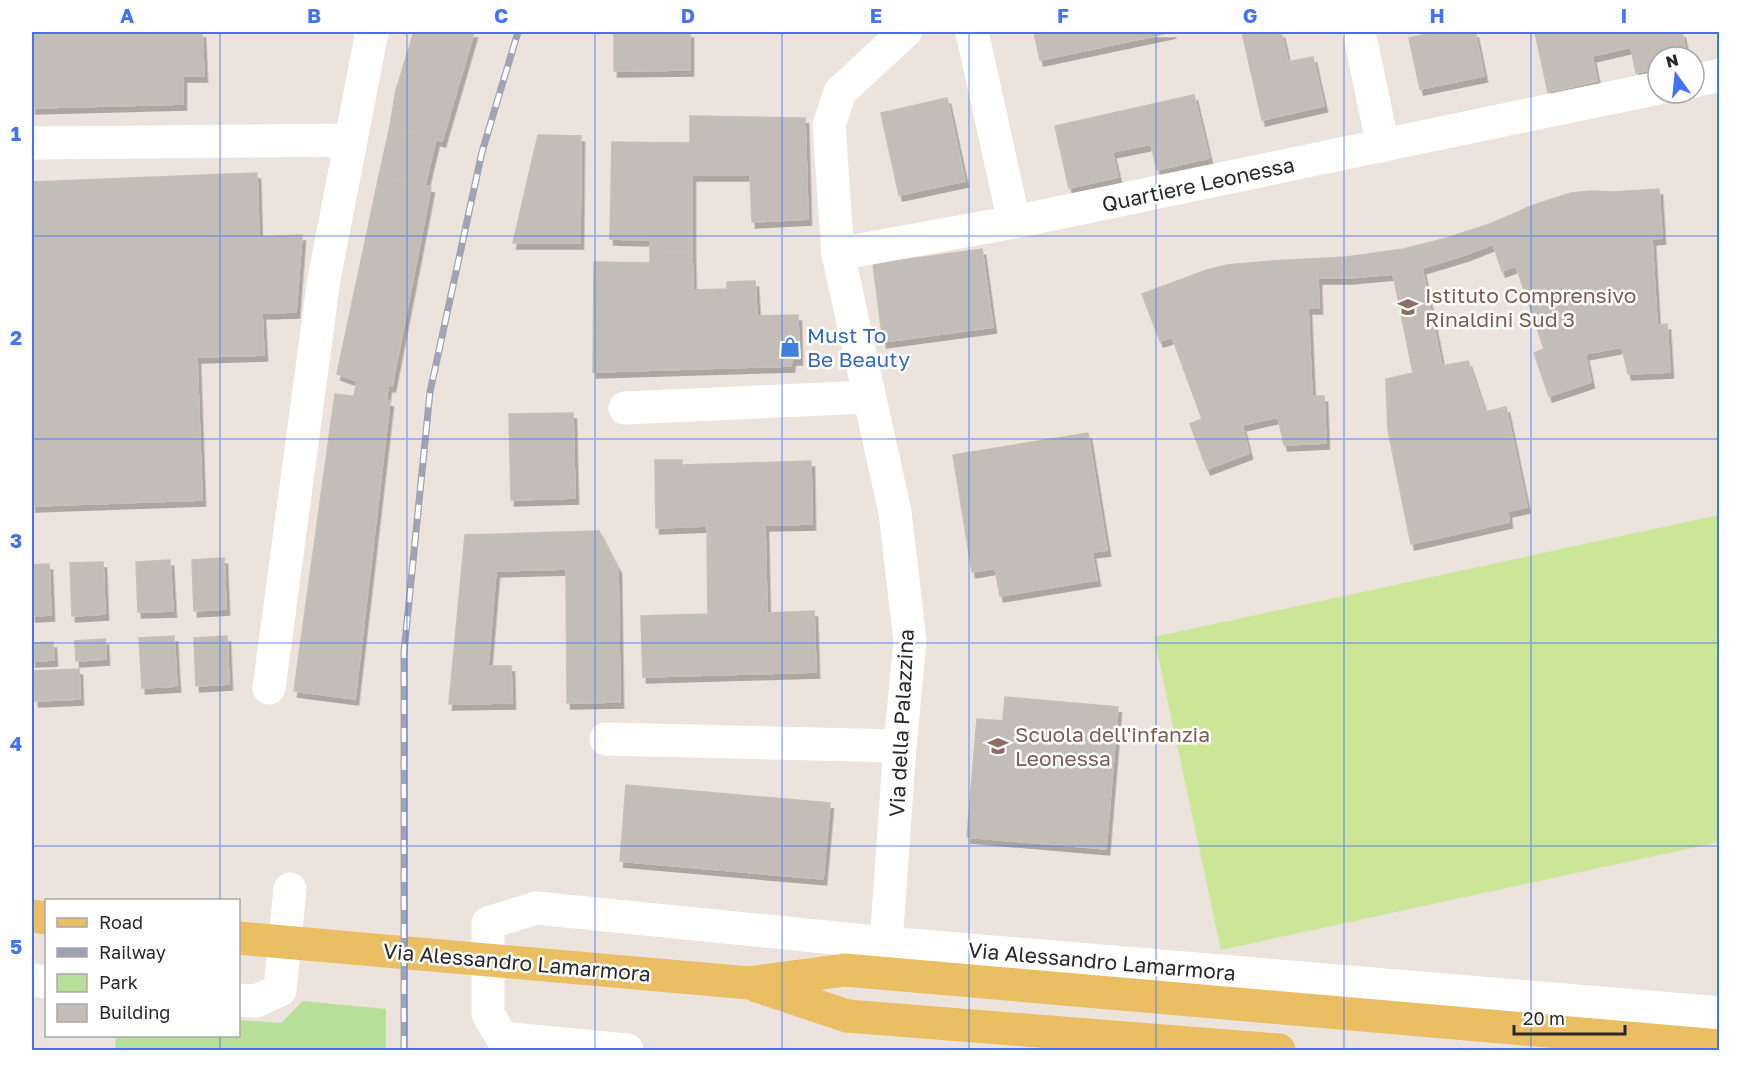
<svg xmlns="http://www.w3.org/2000/svg" width="1751" height="1082" font-family="'Golos Text',sans-serif">
	<style>
		.green { fill: #b8df9a }
		.pitch { fill: #cbe696 }
		.building { fill: #c3bdb8; stroke: #c6bfb5; stroke-width: 1.5; filter: url(#shadow) }
		.lines { fill: none; stroke-linecap: round; stroke-linejoin: round }
		.minor { stroke: #fff; stroke-width: 33 }
		.major { stroke: #eabe62; stroke-width: 33 }
		.rail-casing { stroke: #9fa3b3; stroke-width: 7 }
		.rail { stroke: #fff; stroke-width: 4.5; stroke-dasharray: 14; stroke-linecap: butt }
		.grid { fill: none; stroke: #4273f1; stroke-width: 1.5; stroke-opacity: 0.55 }
		.labels { text-anchor: middle; dominant-baseline: central; stroke-width: 5; stroke-linejoin: round; paint-order: stroke }
		.street-label { font-size: 21px; fill: #292929; stroke: #fff }
		.education-label { font-size: 21px; fill: #785e54; stroke: #fff; text-anchor: start }
		.shop-label { font-size: 21px; fill: #366cbe; stroke: #fff; text-anchor: start }
		.neatline { fill: none; stroke: #4273f1; stroke-width: 2 }
		.grid-label { font-size: 20px; text-anchor: middle; font-weight: bold; fill: #4273f1 }
	</style>
	<defs>
		<filter id="shadow"><feDropShadow dx="3.5" dy="6" stdDeviation="0" flood-color="#0004"/></filter>
	</defs>
	<rect width="100%" height="100%" fill="#ebe3dc"/>
	<!-- green -->
	<polygon class="green" points="303,1001 386,1009 386,1050 115,1050 116,1036 238,1036 239,1020 281,1023"/>
	<!-- pitch -->
	<polygon class="pitch" points="1719,515 1719,842 1221,950 1154,637"/>
	<!-- building -->
	<g class="building">
		<polygon points="32,32 202,32 204,76 183,76 183,104 32,108"/>
		<polygon points="414,32 474,32 442,141 390,126 396,90"/>
		<polygon points="621,32 690,32 690,70 614,71 614,33 621,33"/>
		<polygon points="1034,32 1173,32 1040,60"/>
		<polygon points="1242,32 1281,32 1288,62 1313,57 1324,106 1262,120"/>
		<polygon points="1436,32 1475,32 1484,76 1420,89 1409,38"/>
		<polygon points="1535,32 1682,32 1687,57 1658,57 1658,68 1636,73 1631,47 1592,56 1597,81 1548,92"/>
		<polygon points="1194,95 1209,158 1157,170 1151,144 1112,152 1118,177 1069,188 1055,126"/>
		<polygon points="947,98 965,181 899,195 881,113"/>
		<polygon points="690,116 805,118 808,219 752,222 750,175 692,175 692,252 650,254 650,240 610,239 612,142 690,143"/>
		<polygon points="390,126 436,139 425,185 379,176"/>
		<polygon points="538,135 581,136 580,243 513,243"/>
		<polygon points="257,173 259,237 302,235 296,312 262,313 264,355 197,357 202,500 32,506 32,182"/>
		<polygon points="379,176 431,187 392,386 357,381 337,374"/>
		<polygon points="1659,189 1662,238 1652,239 1657,325 1667,324 1670,372 1628,374 1622,347 1585,354 1591,382 1549,396 1534,353 1544,349 1516,266 1502,271 1493,244 1465,255 1422,268 1442,366 1468,361 1485,412 1506,407 1527,507 1508,511 1509,522 1411,544 1388,430 1386,379 1413,373 1393,274 1348,278 1318,278 1319,308 1308,308 1312,396 1324,396 1326,443 1284,445 1278,417 1242,425 1249,453 1207,469 1190,424 1202,419 1172,337 1160,341 1142,294 1207,270 1227,265 1271,261 1346,257 1404,249 1447,238 1490,224 1531,206 1571,193 1592,191 1612,192"/>
		<polygon points="982,249 993,327 883,342 873,264"/>
		<polygon points="692,252 693,290 727,289 727,282 755,281 757,316 798,315 799,359 792,359 791,366 593,372 594,262 650,263 650,254"/>
		<polygon points="357,381 388,386 386,401 354,396"/>
		<polygon points="335,394 390,401 355,699 294,691"/>
		<polygon points="573,413 575,498 511,500 509,414"/>
		<polygon points="1088,433 1107,550 1092,552 1097,580 1000,596 995,568 972,572 953,455"/>
		<polygon points="655,460 682,460 682,465 811,461 812,524 765,525 767,613 814,611 816,672 643,677 641,616 708,614 707,526 656,528"/>
		<polygon points="599,531 618,568 620,702 567,703 566,569 496,571 488,666 511,666 512,703 449,704 465,535"/>
		<polygon points="224,558 226,609 194,611 192,560"/>
		<polygon points="170,560 173,611 138,612 136,562"/>
		<polygon points="103,562 105,614 72,616 70,563"/>
		<polygon points="49,564 51,615 32,616 32,565"/>
		<polygon points="174,636 177,686 142,688 139,638"/>
		<polygon points="227,636 229,684 196,686 194,638"/>
		<polygon points="105,639 106,659 76,661 75,641"/>
		<polygon points="53,642 54,660 32,661 32,643"/>
		<polygon points="79,669 80,699 35,701 33,671"/>
		<polygon points="1005,697 1118,707 1106,849 967,837 977,719 1003,721"/>
		<polygon points="626,785 830,803 823,879 620,861"/>
	</g>
	<g class="lines">
		<!-- minor -->
		<g class="minor">
			<polyline points="972,32 1014,222"/>
			<polyline points="1359,32 1383,146"/>
			<polyline points="1694,81 1720,75"/>
			<polyline points="32,143 351,140"/>
			<polyline points="838,254 1014,222 1658,88"/>
			<polyline points="625,408 869,397"/>
			<polyline points="269,688 324,279 372,32"/>
			<polyline points="606,739 900,746"/>
			<polyline points="886,943 900,746 910,641 895,512 838,254 829,125 840,92 905,32"/>
			<polyline points="32,980 46,982"/>
			<polyline points="238,1000 256,1001 280,990 290,889"/>
			<polyline points="627,1050 502,1038 488,1014 488,923 536,908 886,943 1720,1013"/>
		</g>
		<!-- major -->
		<g class="major">
			<polyline points="32,916 46,918"/>
			<polyline points="238,938 749,983 845,970 1720,1046"/>
			<polyline points="757,986 847,1016 1279,1050"/>
		</g>
		<!-- rail casing -->
		<g class="rail-casing">
			<polyline id="rail" points="404,1050 404,652 430,392 482,152 518,32"/>
		</g>
		<!-- rail -->
		<use href="#rail" class="rail"/>
	</g>
	<!-- grid -->
	<path class="grid" d="M220,32v868M407,32v1018M595,32v1018M782,32v1018M969,32v1018M1156,32v1018M1344,32v1018M1531,32v1018M32,236h1688M32,439h1688M32,643h1688M32,846h1688M220,1036v14"/>
	<!-- icons -->
	<defs>
		<g id="school-bare" transform="scale(1.62)"><path d="M0-5L7-2L0 1L-7-2ZM-4 1L0 2.5L4 1V4Q0 6-4 4Z" fill="#8d6e63" stroke="#fff" stroke-width="2.5" paint-order="stroke"/></g>
		<g id="shop-bare" transform="scale(1.62)"><path d="M-5-2.5h2.3a2.7 3.5 0 0 1 5.4 0H5L5.5 6h-11ZM-1.5-2.5h3a1.5 2.3 0 0 0-3 0Z" fill="#3f7fe0" stroke="#fff" stroke-width="2.5" paint-order="stroke"/></g>
	</defs>
	<g fill-rule="evenodd">
		<use href="#school-bare" x="1408" y="307"/>
		<use href="#shop-bare" x="790" y="347"/>
		<use href="#school-bare" x="998" y="746"/>
	</g>
	<g class="labels">
		<!-- street labels -->
		<g class="street-label">
			<text transform="translate(1198 184) rotate(-12)">Quartiere Leonessa</text>
			<text transform="translate(901 723) rotate(-87)">Via della Palazzina</text>
			<text transform="translate(1102 961) rotate(5)">Via Alessandro Lamarmora</text>
			<text transform="translate(517 962) rotate(5)">Via Alessandro Lamarmora</text>
		</g>
		<!-- education labels -->
		<g class="education-label">
			<text x="1425" y="295">Istituto Comprensivo<tspan x="1425" dy="24">Rinaldini Sud 3</tspan></text>
			<text x="1015" y="734">Scuola dell'infanzia<tspan x="1015" dy="24">Leonessa</tspan></text>
		</g>
		<!-- shop labels -->
		<g class="shop-label">
			<text x="807" y="335">Must To<tspan x="807" dy="24">Be Beauty</tspan></text>
		</g>
	</g>
	<!-- border -->
	<rect width="1751" height="1082" fill="none" stroke="#ffffff" stroke-width="66"/>
	<!-- legend -->
	<rect x="45" y="899" width="195" height="138" fill="#ffffff" stroke="#a9a9a9" stroke-width="1.5"/>
	<rect x="57" y="918" width="30" height="9" fill="#eabe62" stroke="#a9a9a9" stroke-width="1.5"/>
	<text x="99" y="929" font-size="18" fill="#292929">Road</text>
	<rect x="57" y="948" width="30" height="9" fill="#9fa3b3" stroke="#a9a9a9" stroke-width="1.5"/>
	<text x="99" y="959" font-size="18" fill="#292929">Railway</text>
	<rect x="57" y="974" width="30" height="18" fill="#b8df9a" stroke="#a9a9a9" stroke-width="1.5"/>
	<text x="99" y="989" font-size="18" fill="#292929">Park</text>
	<rect x="57" y="1004" width="30" height="18" fill="#c3bdb8" stroke="#a9a9a9" stroke-width="1.5"/>
	<text x="99" y="1019" font-size="18" fill="#292929">Building</text>
	<!-- north arrow -->
	<g transform="translate(1676 75) rotate(345)"><circle r="28" fill="#ffffff" stroke="#a9a9a9" stroke-width="1.5"/>
	<path d="M0-4.5L10 22L0 15L-10 22Z" fill="#4273f1"/>
	<text y="-9" font-size="16" font-weight="bold" text-anchor="middle" fill="#292929">N</text>
	</g>
	<!-- scale -->
	<path d="M1514 1025v9h111v-9" fill="none" stroke="#292929" stroke-width="3"/>
	<text x="1523" y="1025" font-size="18" fill="#292929" stroke="#ffffff" stroke-width="4.5" paint-order="stroke">20 m</text>
	<rect x="33" y="33" width="1685" height="1016" class="neatline"/>
	<g class="grid-label">
		<text x="127" y="23">A</text>
		<text x="314" y="23">B</text>
		<text x="501" y="23">C</text>
		<text x="688" y="23">D</text>
		<text x="876" y="23">E</text>
		<text x="1063" y="23">F</text>
		<text x="1250" y="23">G</text>
		<text x="1437" y="23">H</text>
		<text x="1624" y="23">I</text>
		<text x="16" y="141">1</text>
		<text x="16" y="345">2</text>
		<text x="16" y="548">3</text>
		<text x="16" y="751">4</text>
		<text x="16" y="954">5</text>
	</g>
</svg>
